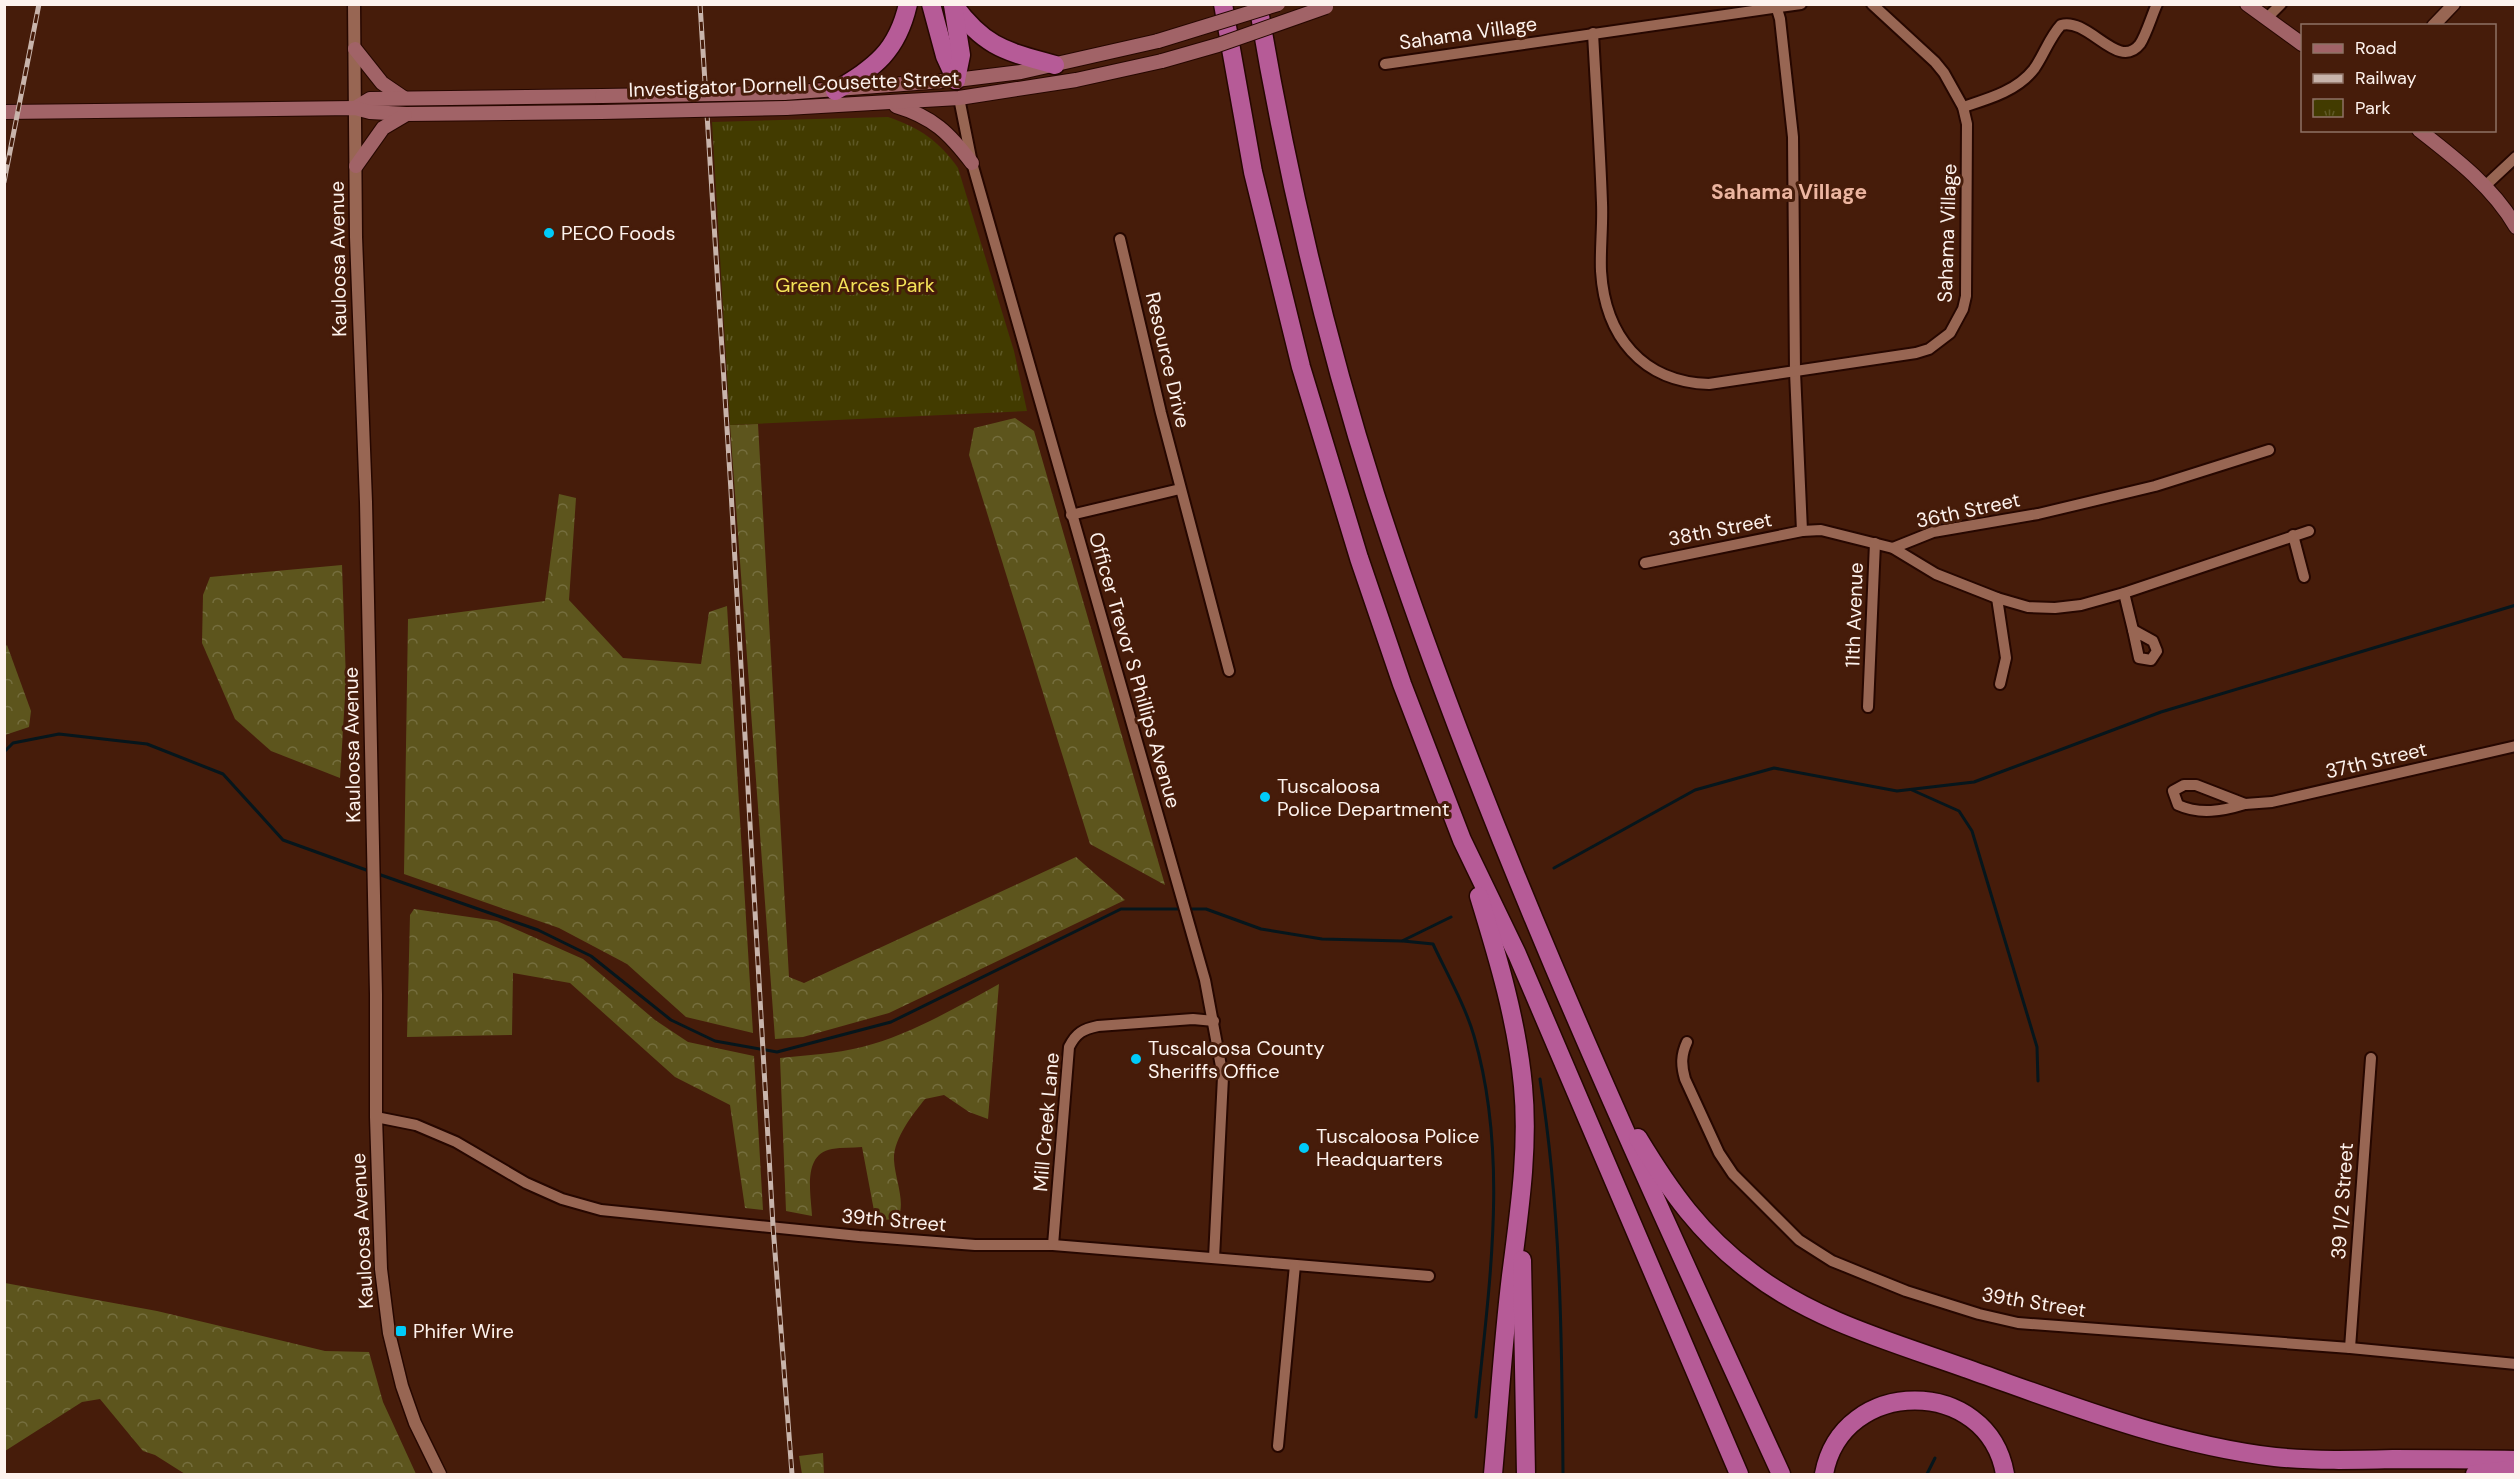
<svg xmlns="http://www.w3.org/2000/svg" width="2520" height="1479" font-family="'DM Sans',sans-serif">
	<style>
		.forest { fill: url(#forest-crowns) }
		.park { fill: url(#park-tufts) }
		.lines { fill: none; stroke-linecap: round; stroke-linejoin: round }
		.stream { stroke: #06161c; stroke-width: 3 }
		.minor-casing { stroke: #260700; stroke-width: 14 }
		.tertiary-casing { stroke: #260700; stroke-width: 15 }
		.secondary-casing { stroke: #260700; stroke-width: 16 }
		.motorway-casing { stroke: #260700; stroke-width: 21 }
		.minor { stroke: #986653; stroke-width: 10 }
		.tertiary { stroke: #986653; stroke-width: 12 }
		.secondary { stroke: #a16367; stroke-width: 14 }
		.motorway { stroke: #b65b97; stroke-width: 18 }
		.rail-casing { stroke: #c8b4ab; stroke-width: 5 }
		.rail { stroke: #461c0a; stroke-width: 3; stroke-dasharray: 9; stroke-linecap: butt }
		.secondary-bridge-casing { stroke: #260700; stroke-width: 16; stroke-linecap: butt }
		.secondary-bridge { stroke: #a16367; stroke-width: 14 }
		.poi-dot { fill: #00cbf9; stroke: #461c0a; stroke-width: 2 }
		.labels { text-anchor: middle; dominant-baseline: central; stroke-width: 6; stroke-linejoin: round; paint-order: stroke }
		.street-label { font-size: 20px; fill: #fdf2ed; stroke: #461c0a }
		.poi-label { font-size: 20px; fill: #fdf2ed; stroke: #461c0a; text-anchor: start }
		.park-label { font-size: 20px; fill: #f5e358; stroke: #461c0a }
		.neighbourhood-label { font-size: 21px; font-weight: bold; fill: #ecb5a0; stroke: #461c0a }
	</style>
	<defs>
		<pattern id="forest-crowns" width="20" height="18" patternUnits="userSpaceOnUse" patternTransform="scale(1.5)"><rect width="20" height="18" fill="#5d551d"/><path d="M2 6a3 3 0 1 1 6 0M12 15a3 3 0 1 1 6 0" fill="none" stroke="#756e3e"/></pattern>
		<pattern id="park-tufts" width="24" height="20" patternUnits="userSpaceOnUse" patternTransform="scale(1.5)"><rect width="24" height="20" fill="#423b00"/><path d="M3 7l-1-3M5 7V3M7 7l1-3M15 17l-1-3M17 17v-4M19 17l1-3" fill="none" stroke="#5e5826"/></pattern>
	</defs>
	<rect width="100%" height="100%" fill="#461c0a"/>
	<!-- forest -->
	<g class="forest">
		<polygon points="1015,418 1034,431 1165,885 1090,844 969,455 974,428"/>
		<polygon points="758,424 789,977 804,983 1076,857 1125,900 889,1013 803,1037 775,1039 730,425"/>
		<polygon points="559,494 576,498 569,600 623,658 701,664 709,612 727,606 753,1033 686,1017 627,964 559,928 404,874 408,619 545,601"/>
		<polygon points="342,565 346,681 340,778 271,751 235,719 202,643 203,595 210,577"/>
		<polygon points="7,645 31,711 29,727 5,735 4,648"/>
		<polygon points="414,909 497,921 583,959 655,1020 688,1042 754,1056 763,1210 745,1208 730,1105 675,1077 570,983 513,973 512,1035 407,1037 410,915"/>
		<path d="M999,984l-11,135 -19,-7 -25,-17 -19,4c-12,15 -32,40 -31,61 1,20 12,41 4,59l-18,1 -5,-4 -13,-69c-10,1 -20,0 -30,2 -30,5 -21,45 -20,67l-26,-5 -6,-153c27,-3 55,-4 82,-11 48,-12 95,-40 137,-63z"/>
		<polygon points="5,1283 157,1311 325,1351 369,1352 383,1402 416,1474 185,1474 155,1455 143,1451 100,1399 82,1402 5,1451"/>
		<polygon points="823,1453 824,1474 802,1474 799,1456"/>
	</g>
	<!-- park -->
	<path class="park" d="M888,117c32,11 51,24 70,51l56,183 13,60 -297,14 -18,-303z"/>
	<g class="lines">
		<!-- stream -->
		<g class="stream">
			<polyline points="4,752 13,743 59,734 147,744 223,774 283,840 369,871"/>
			<polyline points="1912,790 1959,811 1972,831 2037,1047 2038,1081"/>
			<polyline points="1554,868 1695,790 1774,768 1897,791 1974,782 2161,712 2516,605"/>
			<polyline points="378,874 538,930 591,956 671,1020 715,1041 777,1052 891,1022 1121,909 1206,909 1261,929 1322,939 1402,941 1451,917"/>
			<path d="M1403,941l30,3c14,30 32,61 41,92 36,124 14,255 2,381"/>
			<path d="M1540,1079c21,131 22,263 23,395"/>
			<polyline points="1927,1474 1935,1458"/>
		</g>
		<!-- minor casing -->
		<g class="minor-casing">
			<g id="minor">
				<polyline points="1772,4 1777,9 1780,19 1793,137 1795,372 1802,531"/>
				<polyline points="2267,18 2281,4"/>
				<path d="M1593,33c3,57 7,113 9,170 1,23 -2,46 -1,68 4,65 41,111 108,113l207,-31 13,-4 21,-16 13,-24 3,-13 1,-172 -4,-17 -19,-34 -9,-11 -63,-58"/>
				<polyline points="1385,64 1801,4"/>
				<polyline points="959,98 972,163 1205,980 1223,1077 1214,1258"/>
				<path d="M1963,107c25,-8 54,-16 71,-38 10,-14 15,-31 27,-44 28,-8 57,47 79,19 6,-9 12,-29 17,-40"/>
				<polyline points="2485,186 2516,157"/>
				<polyline points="1120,239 1161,413 1229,671"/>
				<polyline points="1071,515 1180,489"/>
				<polyline points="2293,535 2304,577"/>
				<polyline points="1893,548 1933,532 2038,514 2155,486 2269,450"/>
				<polyline points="1645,563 1802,531 1821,530 1893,548 1936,574 1997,598 2028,607 2055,608 2081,605 2124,593 2309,531"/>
				<polyline points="2124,593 2133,630"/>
				<polyline points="1997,598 2006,658 2000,684"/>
				<polygon points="2133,630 2153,641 2157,651 2151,660 2139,658"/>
				<polyline points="1868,707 1875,543"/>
				<path d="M2184,785h12l49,19c-23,7 -45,11 -67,1l-5,-14z"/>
				<polyline points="2245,804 2272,802 2516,746"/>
				<path d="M1687,1042c-6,13 -6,23 -2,37l34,74 14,21 66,66 33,21 74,30 73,23 39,9 332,25 166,16"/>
				<polyline points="376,1117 416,1125 456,1142 526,1183 562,1199 601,1210 859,1236 975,1245 1053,1245 1429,1276"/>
				<path d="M1053,1245l16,-198c7,-14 14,-18 29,-21l95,-7 21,2"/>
				<polyline points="2350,1348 2371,1058"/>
				<polyline points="1278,1446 1295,1265"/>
			</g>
		</g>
		<!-- tertiary casing -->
		<g class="tertiary-casing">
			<g id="tertiary">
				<polyline points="354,4 356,237 366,502 376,994 376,1117 381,1269 389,1333 402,1386 415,1423 440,1474"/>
				<polyline points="2433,26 2454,4"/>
			</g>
		</g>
		<!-- secondary casing -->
		<g class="secondary-casing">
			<g id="secondary">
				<polyline points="2247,4 2302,44"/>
				<polyline points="355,49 382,83 404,98"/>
				<polyline points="784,93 956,80 1021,72 1158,41"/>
				<path d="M896,106c37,11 53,27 76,57"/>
				<polyline points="355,108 370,99 602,96"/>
				<polyline points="786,108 959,98 1076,80 1162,61"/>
				<polyline points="4,112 355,108 370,112 406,114 601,112"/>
				<path d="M2419,130c36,28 74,57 97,97"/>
				<polyline points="356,166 383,128 405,115"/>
			</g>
		</g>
		<!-- motorway casing -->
		<g class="motorway-casing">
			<g id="motorway">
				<polyline points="931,4 945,56 956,80"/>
				<path d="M953,4c32,44 53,47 102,61"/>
				<polyline points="1223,4 1253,172 1301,367 1359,558 1402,684 1462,840 1517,954 1739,1474"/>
				<path d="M1258,4c28,166 66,330 117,490 109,337 259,659 406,980"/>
				<polyline points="953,5 961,55 956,80"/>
				<path d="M835,91c40,-24 62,-39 73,-87"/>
				<path d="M1479,896c19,62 38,125 44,190 6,63 -4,127 -12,190 -8,66 -12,132 -18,198"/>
				<path d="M1638,1138c32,53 63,97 113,134 62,48 141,70 214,96 102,36 202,76 310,89 39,4 79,3 118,2 41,0 82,0 123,1"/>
				<polyline points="1522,1260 1526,1474"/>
				<path d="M1824,1474c18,-98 164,-98 181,0"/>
				<polyline points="2475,1474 2516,1469"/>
			</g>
		</g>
		<!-- minor -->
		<use href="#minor" class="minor"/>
		<!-- tertiary -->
		<use href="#tertiary" class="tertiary"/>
		<!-- secondary -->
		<use href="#secondary" class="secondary"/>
		<!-- motorway -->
		<use href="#motorway" class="motorway"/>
		<!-- rail casing -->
		<g class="rail-casing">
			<g id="rail">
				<polyline points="700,4 731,491 773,1226 792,1474"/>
				<polyline points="4,182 39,4"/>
			</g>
		</g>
		<!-- rail -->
		<use href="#rail" class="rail"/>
		<!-- secondary-bridge casing -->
		<g class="secondary-bridge-casing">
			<g id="secondary-bridge">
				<polyline points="1158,41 1278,4"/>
				<polyline points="1162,61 1218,45 1326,7"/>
				<polyline points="602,96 784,93"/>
				<polyline points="601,112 786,108"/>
			</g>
		</g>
		<!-- secondary-bridge -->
		<use href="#secondary-bridge" class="secondary-bridge"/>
	</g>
	<!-- markers -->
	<g class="poi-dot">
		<circle cx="549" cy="233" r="6"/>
		<circle cx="1265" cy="797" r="6"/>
		<circle cx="1136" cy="1059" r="6"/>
		<circle cx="1304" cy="1148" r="6"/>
		<rect x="395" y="1325" width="12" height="12" rx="3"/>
	</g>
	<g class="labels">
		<!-- street labels -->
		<g class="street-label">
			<text transform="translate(1468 33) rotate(-8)">Sahama Village</text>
			<text transform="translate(794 84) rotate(-2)">Investigator Dornell Cousette Street</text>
			<text transform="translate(1947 233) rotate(-88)">Sahama Village</text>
			<text transform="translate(338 259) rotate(-91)">Kauloosa Avenue</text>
			<text transform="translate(1168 360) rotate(77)">Resource Drive</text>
			<text transform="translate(1968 510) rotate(-12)">36th Street</text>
			<text transform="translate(1720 529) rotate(-11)">38th Street</text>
			<text transform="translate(1854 615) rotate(-88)">11th Avenue</text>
			<text transform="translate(1135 670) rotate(74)">Officer Trevor S Phillips Avenue</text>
			<text transform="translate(352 745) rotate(-91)">Kauloosa Avenue</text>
			<text transform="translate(2376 760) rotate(-13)">37th Street</text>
			<text transform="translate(1046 1122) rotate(-85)">Mill Creek Lane</text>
			<text transform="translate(2342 1201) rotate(-86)">39 1/2 Street</text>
			<text transform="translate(894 1220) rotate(5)">39th Street</text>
			<text transform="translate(362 1231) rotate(-93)">Kauloosa Avenue</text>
			<text transform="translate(2034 1302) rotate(9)">39th Street</text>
		</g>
		<!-- poi labels -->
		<g class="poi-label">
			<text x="561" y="233">PECO Foods</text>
			<text x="1277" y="786">Tuscaloosa<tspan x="1277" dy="23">Police Department</tspan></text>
			<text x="1148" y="1048">Tuscaloosa County<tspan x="1148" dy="23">Sheriffs Office</tspan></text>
			<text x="1316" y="1136">Tuscaloosa Police<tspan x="1316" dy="23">Headquarters</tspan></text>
			<text x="413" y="1331">Phifer Wire</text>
		</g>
		<!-- park labels -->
		<g class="park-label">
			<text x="855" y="285">Green Arces Park</text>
		</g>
		<!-- neighbourhood labels -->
		<g class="neighbourhood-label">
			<text x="1789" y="192">Sahama Village</text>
		</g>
	</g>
	<!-- border -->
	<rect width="2520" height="1479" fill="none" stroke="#fdf2ed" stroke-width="12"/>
	<!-- legend -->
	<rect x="2301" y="24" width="195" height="108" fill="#461c0a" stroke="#8f7265" stroke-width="1.5"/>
	<rect x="2313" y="44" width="30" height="9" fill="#a16367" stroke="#8f7265" stroke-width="1.5"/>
	<text x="2355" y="54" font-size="18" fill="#fdf2ed">Road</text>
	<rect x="2313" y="74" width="30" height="9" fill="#c8b4ab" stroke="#8f7265" stroke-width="1.5"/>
	<text x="2355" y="84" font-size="18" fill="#fdf2ed">Railway</text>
	<rect x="2313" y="99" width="30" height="18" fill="url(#park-tufts)" stroke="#8f7265" stroke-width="1.5"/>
	<text x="2355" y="114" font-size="18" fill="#fdf2ed">Park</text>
</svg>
